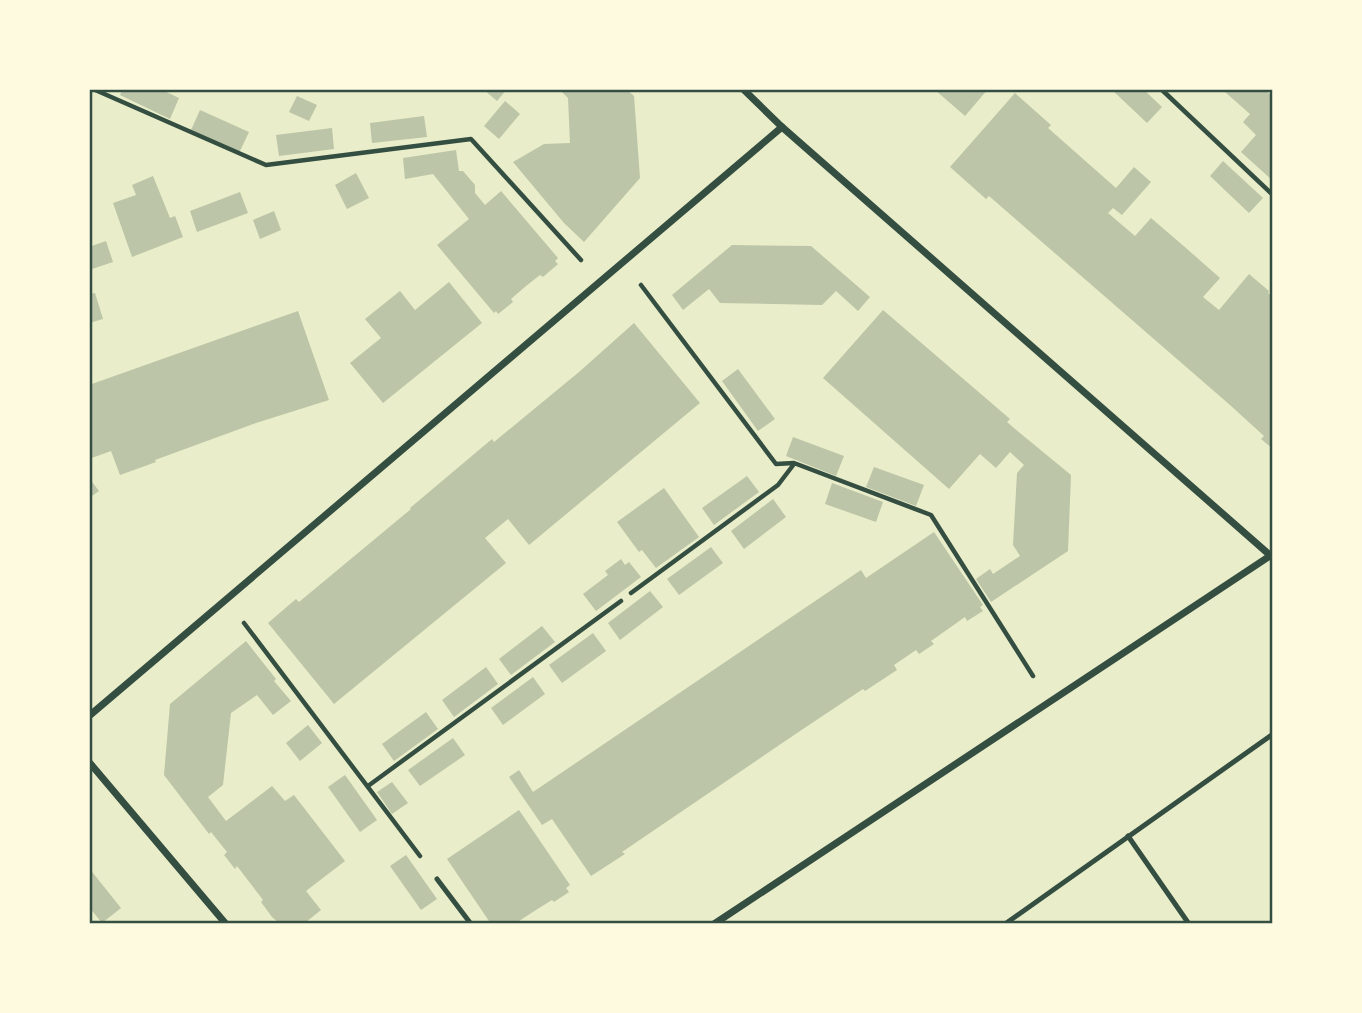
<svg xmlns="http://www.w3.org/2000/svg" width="1362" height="1013" font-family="'Sofia Sans Condensed',sans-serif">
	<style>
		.building { fill: #bcc5a7 }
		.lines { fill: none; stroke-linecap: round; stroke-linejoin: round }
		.path { stroke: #344e41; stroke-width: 4.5 }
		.service { stroke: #344e41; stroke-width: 5 }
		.minor { stroke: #344e41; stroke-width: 7 }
		.neatline { fill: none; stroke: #344e41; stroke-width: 2.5 }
	</style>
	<rect width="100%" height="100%" fill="#e9edc9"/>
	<!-- building -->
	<g class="building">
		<polygon points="123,89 160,89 179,98 170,119 120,95"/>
		<polygon points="483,89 507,89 497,101"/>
		<polygon points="559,89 626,89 634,96 640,178 584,242 564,223 513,162 544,144 570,143 568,98"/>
		<polygon points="934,89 988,89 965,116"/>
		<polygon points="1111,89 1143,89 1162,107 1147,123"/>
		<polygon points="1228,89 1264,89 1273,97 1273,181 1241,152 1256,135 1243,122 1250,114 1225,92"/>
		<polygon points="1015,93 1051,125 1048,128 1116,188 1134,167 1151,182 1122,215 1113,208 1108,213 1135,236 1151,218 1186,248 1220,278 1203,297 1219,310 1249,274 1269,291 1268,293 1273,297 1273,449 1261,439 1264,436 1230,405 989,196 986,199 950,167"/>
		<polygon points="297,96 317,105 309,121 289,112"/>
		<polygon points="505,101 520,114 499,139 484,126"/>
		<polygon points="200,110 249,132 239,153 191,130"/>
		<polygon points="424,116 427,137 372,143 370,123"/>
		<polygon points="332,128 334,149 279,156 276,135"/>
		<polygon points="456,150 459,171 463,171 475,185 475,193 485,205 501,191 558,258 555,261 558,264 543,277 540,275 526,286 511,299 513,302 498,314 496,311 494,313 437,245 469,219 433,174 405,179 403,158"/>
		<polygon points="1223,161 1263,198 1249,213 1210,176"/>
		<polygon points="356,173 369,198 347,209 335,185"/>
		<polygon points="153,176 170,218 175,216 183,237 132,257 113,203 136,195 132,185"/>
		<polygon points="240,192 248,213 197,232 190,211"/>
		<polygon points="274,211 281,230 260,239 253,220"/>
		<polygon points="106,241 113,262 89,270 89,247"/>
		<polygon points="732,245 811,246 870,297 858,311 836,291 822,305 720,303 709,289 683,310 672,295"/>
		<polygon points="449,282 482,323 383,403 350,363 381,338 365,319 400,291 415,310"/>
		<polygon points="95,293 103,319 89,323 89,294"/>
		<polygon points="883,310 1010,419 1007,422 1014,428 1071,475 1068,551 991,602 976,579 990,569 993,574 1020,556 1013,545 1017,473 1024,465 1010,452 996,468 980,454 949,489 823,378"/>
		<polygon points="298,311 329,400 256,423 155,460 156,462 120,475 111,451 89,459 89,385"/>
		<polygon points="634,323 700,403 529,545 508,519 485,538 506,563 334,704 268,623 296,599 299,602 411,509 410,508 492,439 494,442 579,372"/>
		<polygon points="738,369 775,419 758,431 722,381"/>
		<polygon points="793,437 844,456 836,476 786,456"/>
		<polygon points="874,467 924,485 916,506 866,487"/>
		<polygon points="747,476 759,492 714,525 702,508"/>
		<polygon points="89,478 99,491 89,498"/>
		<polygon points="832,483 883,502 876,522 825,504"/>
		<polygon points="664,488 699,537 656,568 642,550 639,552 617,522"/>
		<polygon points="773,499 786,517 744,549 731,531"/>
		<polygon points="934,532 983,605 980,607 983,611 967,621 965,617 931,641 934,644 919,654 916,650 894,665 897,670 865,691 863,689 803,729 622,852 625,854 591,876 552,819 542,825 509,777 519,770 533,792 861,570 866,578"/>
		<polygon points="711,547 723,563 679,595 667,579"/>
		<polygon points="621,559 625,565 629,562 641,577 596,611 583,594 608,575 605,571"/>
		<polygon points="650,591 663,607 620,640 608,623"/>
		<polygon points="542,626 555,642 511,675 499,659"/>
		<polygon points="593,633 606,651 562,683 549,665"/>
		<polygon points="246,641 276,679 274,681 291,701 273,715 257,695 231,713 223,785 208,797 226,821 272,786 285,801 294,795 345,861 306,891 321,910 306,922 307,924 280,924 272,917 261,902 263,900 237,866 235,869 224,855 227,852 211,832 209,834 164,775 170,704"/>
		<polygon points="486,667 498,684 454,717 442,700"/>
		<polygon points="533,677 545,694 503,725 491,708"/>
		<polygon points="426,712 438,729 394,761 382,744"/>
		<polygon points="308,725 322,743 300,761 286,743"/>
		<polygon points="453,738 465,755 420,786 408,770"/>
		<polygon points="345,775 377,820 360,832 328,787"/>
		<polygon points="392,782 408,803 392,814 377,792"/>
		<polygon points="519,810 570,885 566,888 569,892 554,902 552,900 536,910 519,921 522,924 491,924 447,859"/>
		<polygon points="406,855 437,899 421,910 390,866"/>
		<polygon points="89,868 121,908 102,923 89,907"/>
	</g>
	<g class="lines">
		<!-- path -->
		<g class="path">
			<polyline points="93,89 266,165 471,139 581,260"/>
			<polyline points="1161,89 1273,195"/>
			<polyline points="641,285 776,464 794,463 931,515 1033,676"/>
			<polyline points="631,593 778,485 794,464"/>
			<polyline points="244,623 420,856"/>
			<polyline points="368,786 621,601"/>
		</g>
		<!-- service -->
		<g class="service">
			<polyline points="1128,836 1189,924"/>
			<polyline points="437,879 471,924"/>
			<polyline points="1005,924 1273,734"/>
		</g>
		<!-- minor -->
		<g class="minor">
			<polyline points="743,89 782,127 1271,556"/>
			<polyline points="89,716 782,127"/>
			<polyline points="89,762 226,924"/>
			<polyline points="714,924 1273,554"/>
		</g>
	</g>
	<!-- border -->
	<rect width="1362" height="1013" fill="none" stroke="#fefae0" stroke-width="182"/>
	<rect x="91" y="91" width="1180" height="831" class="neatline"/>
</svg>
